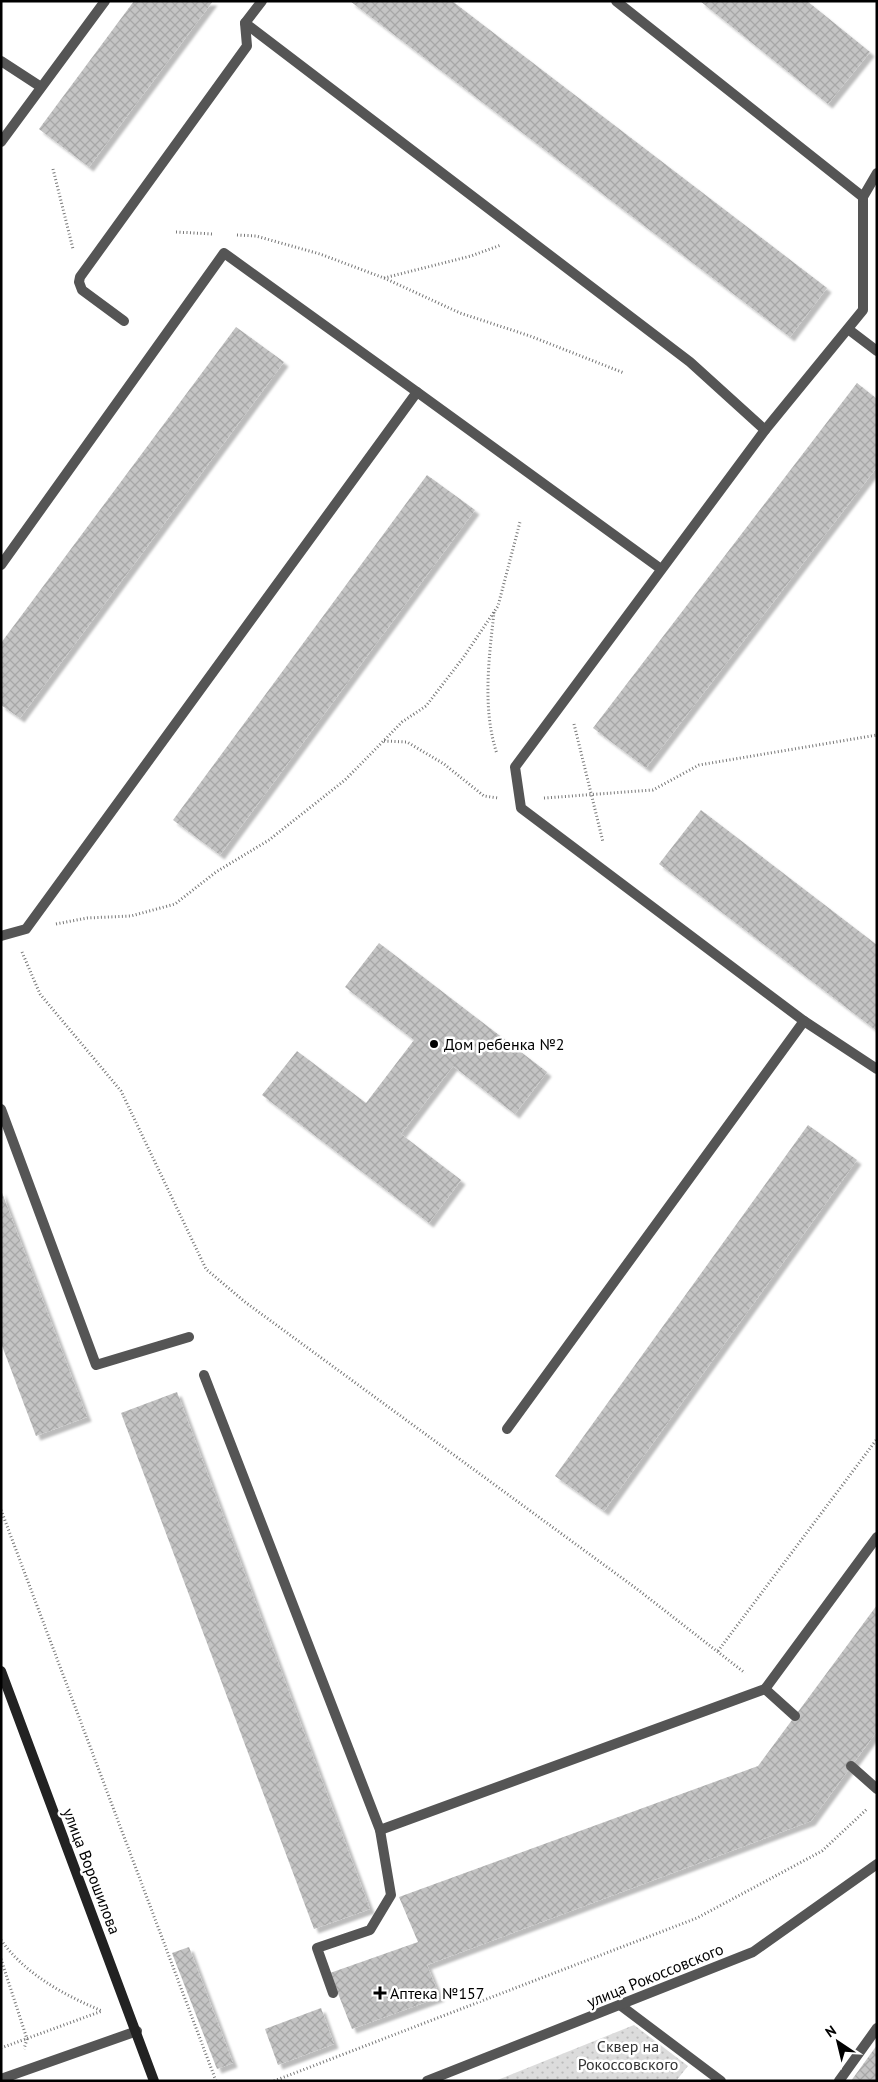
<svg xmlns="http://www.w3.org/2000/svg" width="878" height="2082" font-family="'PT Sans',sans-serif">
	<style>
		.grass { fill: url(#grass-dots) }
		.building { fill: url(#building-cross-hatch); filter: url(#shadow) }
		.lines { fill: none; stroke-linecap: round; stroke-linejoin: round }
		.path { stroke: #777; stroke-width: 3; stroke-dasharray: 1 2.5; stroke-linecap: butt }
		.service { stroke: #555; stroke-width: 10 }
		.tertiary { stroke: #555; stroke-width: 10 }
		.secondary { stroke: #222; stroke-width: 10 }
		.poi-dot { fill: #000; stroke: #fff; stroke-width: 2 }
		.labels { text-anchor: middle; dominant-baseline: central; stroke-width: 5; stroke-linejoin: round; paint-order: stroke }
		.poi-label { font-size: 16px; fill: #000; stroke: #fff; text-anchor: start }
		.street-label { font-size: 16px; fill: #000; stroke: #fff }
		.park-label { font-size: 16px; fill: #333; stroke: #fff }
	</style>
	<defs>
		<pattern id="grass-dots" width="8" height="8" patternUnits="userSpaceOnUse" patternTransform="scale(1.25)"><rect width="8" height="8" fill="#dcdcdc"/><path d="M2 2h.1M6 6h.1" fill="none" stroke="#bbb" stroke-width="1.8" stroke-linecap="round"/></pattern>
		<pattern id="building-cross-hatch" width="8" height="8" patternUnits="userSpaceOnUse" patternTransform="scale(1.25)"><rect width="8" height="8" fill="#c4c4c4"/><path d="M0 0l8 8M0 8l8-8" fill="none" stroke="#a7a7a7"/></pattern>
		<filter id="shadow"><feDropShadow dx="4.5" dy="4.5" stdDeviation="1" flood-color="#0004"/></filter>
	</defs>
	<rect width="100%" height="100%" fill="#fff"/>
	<!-- grass -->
	<polygon class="grass" points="634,2025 688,2066 676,2081 495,2081"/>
	<!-- building -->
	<g class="building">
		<polygon points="134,1 213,1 89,167 39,129"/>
		<polygon points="350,1 452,1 827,288 790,337"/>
		<polygon points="700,1 807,1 870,52 828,104"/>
		<polygon points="236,327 284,362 20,718 1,705 1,643"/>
		<polygon points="857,383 877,399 877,467 646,768 593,728"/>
		<polygon points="427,475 475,510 220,855 173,820"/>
		<polygon points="701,810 877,945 877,1031 659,864"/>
		<polygon points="379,943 547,1072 515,1114 453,1066 401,1134 461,1180 429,1223 262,1095 297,1051 366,1103 414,1040 345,987"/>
		<polygon points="808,1125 857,1160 604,1511 555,1476"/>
		<polygon points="1,1190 87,1417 36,1436 1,1343"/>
		<polygon points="177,1392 370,1909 314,1929 121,1413"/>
		<polygon points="877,1605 877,1731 811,1821 427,1965 440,1997 352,2029 330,1973 418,1942 399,1897 758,1766"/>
		<polygon points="189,1947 233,2063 217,2069 172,1953"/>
		<polygon points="321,2008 334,2044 278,2065 265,2029"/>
		<polygon points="877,2045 877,2081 851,2081"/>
	</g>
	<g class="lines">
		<!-- path -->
		<g class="path">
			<polyline points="53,169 73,249"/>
			<polyline points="176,232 213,234"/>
			<polyline points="237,235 256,236 320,254 384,278 460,313 530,336 624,373"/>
			<polyline points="384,278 471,256 501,245"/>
			<path d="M494,612c-5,46 -12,97 3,142"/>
			<polyline points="574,724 603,842"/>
			<polyline points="384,741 407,742 444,764 484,796 498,798"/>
			<polyline points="544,798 653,790 699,765 877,735"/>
			<polyline points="56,924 87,918 131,916 175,904 216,872 269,840 345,780 402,722 426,706 463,658 498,606 520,522"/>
			<polyline points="22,952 40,994 121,1091 206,1269 245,1302 637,1589 745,1673"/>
			<polyline points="1,1510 216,2081"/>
			<polyline points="718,1651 877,1439"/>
			<path d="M1,1940c24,34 63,55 101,71"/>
			<polyline points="1,1959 27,2039 24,2049"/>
			<polyline points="1,2048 102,2011"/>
			<polyline points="274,2081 697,1918 822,1851 867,1809"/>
		</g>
		<!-- service -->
		<g class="service">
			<polyline points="262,1 245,23 690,362 765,430 863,310 863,197"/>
			<polyline points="616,1 863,197 877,173"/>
			<polyline points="1,61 41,87"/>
			<polyline points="1,142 105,1"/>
			<polyline points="124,321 82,290 79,282 80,277 247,46 245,23"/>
			<polyline points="848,329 877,351"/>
			<polyline points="417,392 661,569"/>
			<polyline points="765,430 515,767 521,808 804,1021 877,1069"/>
			<polyline points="1,565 224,253 417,392 26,929 1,936"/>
			<polyline points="1,1109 96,1365 189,1337"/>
			<polyline points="204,1375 380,1830 391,1895 370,1930 317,1948 333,1993"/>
			<polyline points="507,1429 804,1021"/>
			<polyline points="765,1689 795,1716"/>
			<polyline points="851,1766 877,1789"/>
			<polyline points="380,1830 765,1689 877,1537"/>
			<polyline points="620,2005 721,2081"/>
			<polyline points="1,2079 137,2031"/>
			<polyline points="839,2081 877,2028"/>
		</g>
		<!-- tertiary -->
		<polyline class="tertiary" points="427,2081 753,1952 877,1864"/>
		<!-- secondary -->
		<polyline class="secondary" points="1,1671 154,2081"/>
	</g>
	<!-- markers -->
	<g class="poi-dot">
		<circle cx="434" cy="1044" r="5"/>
		<path d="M377.5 1985.5h5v5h5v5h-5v5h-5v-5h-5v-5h5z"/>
	</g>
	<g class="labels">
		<!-- poi labels -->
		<g class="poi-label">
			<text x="444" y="1044">Дом ребенка №2</text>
			<text x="390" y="1993">Аптека №157</text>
		</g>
		<!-- street labels -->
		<g class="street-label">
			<text transform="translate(92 1871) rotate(69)">улица Ворошилова</text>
			<text transform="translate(655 1975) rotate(-22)">улица Рокоссовского</text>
		</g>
		<!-- park labels -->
		<g class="park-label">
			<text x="628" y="2046">Сквер на<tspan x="628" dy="18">Рокоссовского</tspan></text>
		</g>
	</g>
	<!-- border -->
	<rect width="878" height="2082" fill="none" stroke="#000000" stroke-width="5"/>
	<!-- north arrow -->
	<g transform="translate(838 2042) rotate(325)" stroke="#ffffff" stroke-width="4" paint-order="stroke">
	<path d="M0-4L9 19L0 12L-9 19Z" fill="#000000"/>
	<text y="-8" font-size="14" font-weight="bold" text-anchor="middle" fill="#000000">N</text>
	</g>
</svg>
